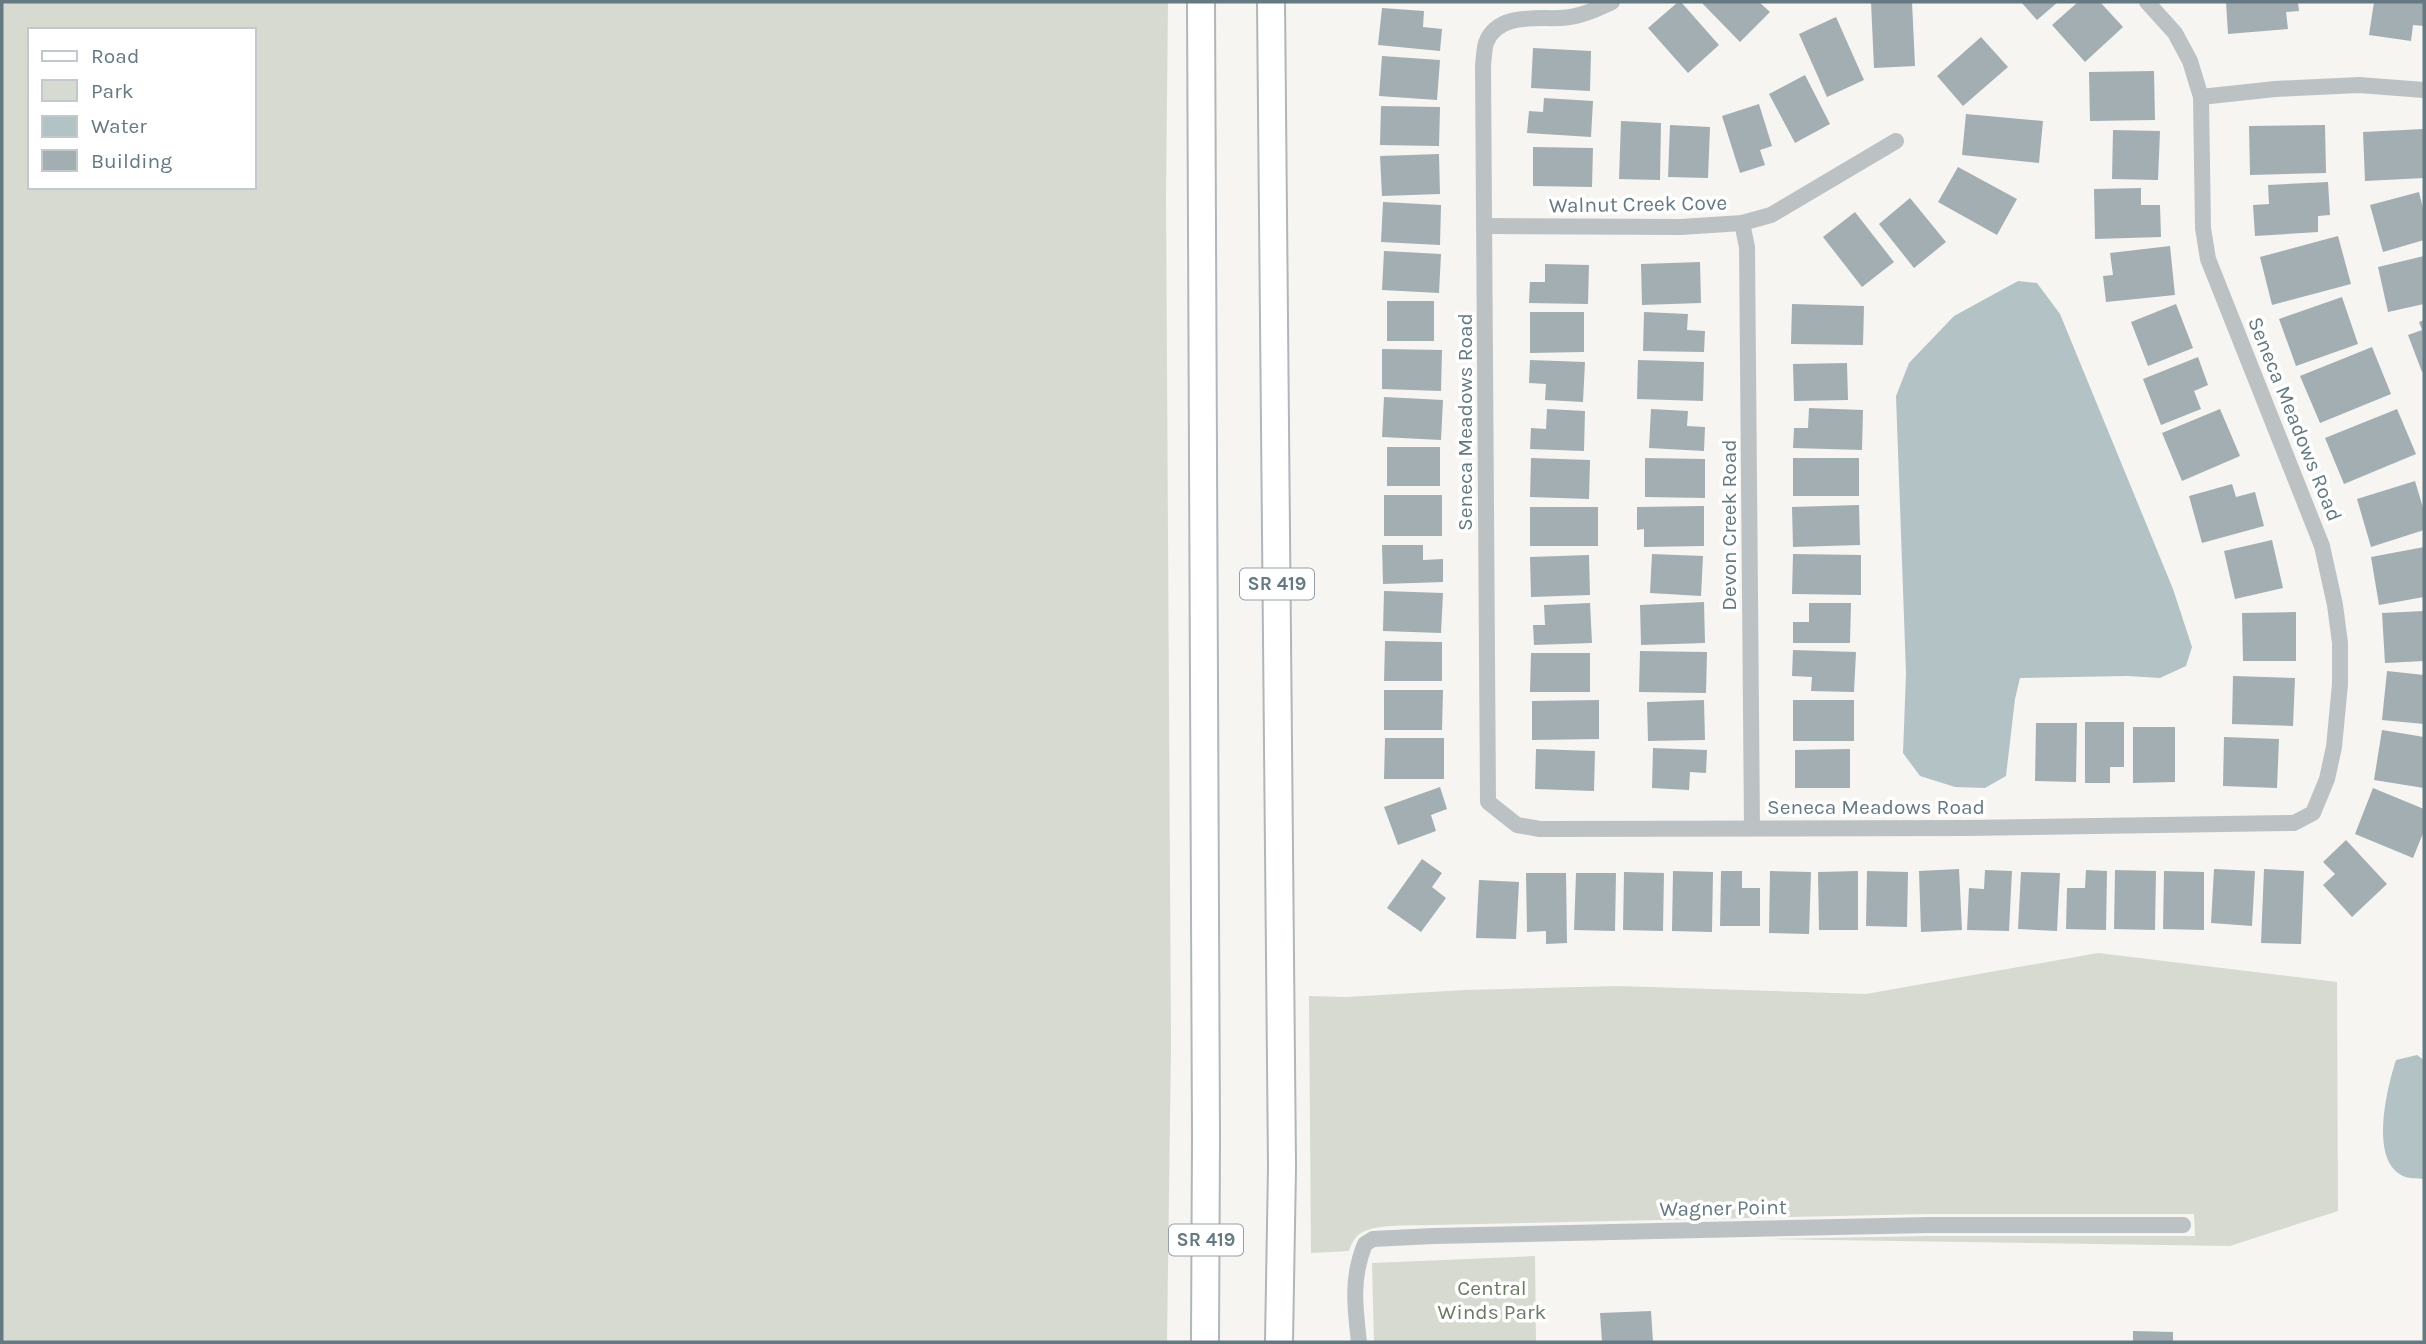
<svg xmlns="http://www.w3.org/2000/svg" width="2426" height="1344" font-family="Karla,sans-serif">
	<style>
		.green { fill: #d6dad1; fill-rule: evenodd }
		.water { fill: #b3c3c5 }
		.building { fill: #a3aeb2 }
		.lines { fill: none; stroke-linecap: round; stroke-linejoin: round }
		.primary-casing { stroke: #b0b6b9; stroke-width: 30 }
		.street { stroke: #bcc2c4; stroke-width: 16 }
		.primary { stroke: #fff; stroke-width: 26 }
		.labels { text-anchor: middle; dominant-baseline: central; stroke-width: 7; stroke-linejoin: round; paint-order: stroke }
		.shield { fill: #fff; stroke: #93a1a8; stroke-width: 2 }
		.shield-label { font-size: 19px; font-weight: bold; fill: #657982 }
		.street-label { font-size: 21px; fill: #657982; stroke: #fff }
		.park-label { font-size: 21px; fill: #6b7a64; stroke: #fff }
	</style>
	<rect width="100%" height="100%" fill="#f6f5f2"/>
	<!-- green -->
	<g class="green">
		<path d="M2,2h1166l-2,194 5,849 -4,297h-1165zM30,30h224v157h-224z"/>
		<path d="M2098,953l239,29 1,229 -108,35 -463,-7 163,-3h265l-1,-22h-265l-497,11c-19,1 -60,-2 -74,10 -5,5 -7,10 -9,16l-38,2 -2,-257 37,1 119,-7 153,-4 248,8z"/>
		<polygon points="1535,1256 1536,1342 1374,1342 1372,1263"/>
	</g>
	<!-- water -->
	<g class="water">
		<polygon points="2018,281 2037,283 2060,314 2173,589 2192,647 2186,666 2160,678 2128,676 2020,678 2015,699 2006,776 1985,788 1955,787 1920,776 1903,753 1906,673 1896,396 1909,363 1954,316"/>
		<path d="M2417,1055l7,5v119c-6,-1 -15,0 -21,-3 -34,-16 -16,-88 -7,-116z"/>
	</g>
	<!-- building -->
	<g class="building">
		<polygon points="1678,2 1681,2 1719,45 1688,73 1648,28"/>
		<polygon points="1701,2 1759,2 1770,12 1740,42"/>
		<polygon points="1871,2 1912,2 1915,66 1874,68"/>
		<polygon points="2021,2 2058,2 2037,20"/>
		<polygon points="2078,2 2100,2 2123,27 2085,62 2052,25"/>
		<polygon points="2226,2 2298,2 2299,11 2286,12 2288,29 2228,34"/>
		<polygon points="2374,2 2424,3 2424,26 2413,25 2411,41 2369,35"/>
		<polygon points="1382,8 1424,11 1423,27 1442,29 1440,51 1378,45"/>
		<polygon points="1836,17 1864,80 1827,97 1799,34"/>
		<polygon points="1981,37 2008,67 1963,106 1937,76"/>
		<polygon points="1533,48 1591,51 1590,91 1531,88"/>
		<polygon points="1382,56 1440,60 1437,100 1379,96"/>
		<polygon points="2154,71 2155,120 2090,121 2089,72"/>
		<polygon points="1805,75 1830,124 1795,143 1769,94"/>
		<polygon points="1544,98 1593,101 1591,137 1527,133 1529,111 1543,112"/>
		<polygon points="1759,104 1772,146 1760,150 1765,165 1740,173 1722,116"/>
		<polygon points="1381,106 1440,107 1439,146 1380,145"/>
		<polygon points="1966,114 2043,121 2039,163 1962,155"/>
		<polygon points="1621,121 1661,123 1660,180 1619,179"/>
		<polygon points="1670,125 1710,127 1708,178 1668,177"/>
		<polygon points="2325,125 2326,173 2250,175 2249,126"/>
		<polygon points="2423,129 2424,178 2365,181 2363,132"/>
		<polygon points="2113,130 2160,131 2158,180 2112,179"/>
		<polygon points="1533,147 1593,148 1592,187 1533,186"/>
		<polygon points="1439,154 1440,194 1382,196 1380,156"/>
		<polygon points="1958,167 2017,199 1997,235 1938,202"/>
		<polygon points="2328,182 2330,215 2318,216 2318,232 2255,236 2253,205 2269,204 2268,185"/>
		<polygon points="2141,188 2141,205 2160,205 2161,237 2095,239 2094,189"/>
		<polygon points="2419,192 2424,212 2424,240 2383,252 2370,205"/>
		<polygon points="1910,198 1946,242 1914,268 1879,224"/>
		<polygon points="1383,202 1441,205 1440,245 1381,242"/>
		<polygon points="1855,212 1894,262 1862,287 1823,237"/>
		<polygon points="2338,236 2351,284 2272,305 2260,257"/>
		<polygon points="2170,246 2175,295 2106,302 2103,276 2113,275 2110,253"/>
		<polygon points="1384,251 1441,254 1439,293 1382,290"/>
		<polygon points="2424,256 2424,304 2388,312 2378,267"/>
		<polygon points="1700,262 1701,303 1642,305 1641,264"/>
		<polygon points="1545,264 1589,265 1588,304 1529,303 1530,282 1545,282"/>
		<polygon points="2342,297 2358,344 2296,366 2279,319"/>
		<rect x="1387" y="301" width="47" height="40"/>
		<polygon points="1792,304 1864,306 1863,345 1791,344"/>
		<polygon points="2176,304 2193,348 2148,366 2131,322"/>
		<polygon points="1530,312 1584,312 1584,352 1530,353"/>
		<polygon points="1644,312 1688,314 1687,330 1705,331 1704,352 1643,351"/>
		<polygon points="2424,320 2424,371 2422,372 2408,335 2422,330 2419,322"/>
		<polygon points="2372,347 2391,394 2320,423 2300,376"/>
		<polygon points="1382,349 1442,350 1441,391 1382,389"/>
		<polygon points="2198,357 2208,385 2194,391 2201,409 2161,425 2143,379"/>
		<polygon points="1530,360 1585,362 1583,402 1545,400 1546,384 1529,383"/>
		<polygon points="1638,360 1704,362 1703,401 1637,399"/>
		<polygon points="1847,363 1848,400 1794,401 1793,364"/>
		<polygon points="1384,397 1443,400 1441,440 1382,437"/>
		<polygon points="1809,408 1863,410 1862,450 1793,448 1794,428 1808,428"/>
		<polygon points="1547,409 1585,411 1584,451 1530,449 1531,428 1546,429"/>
		<polygon points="1651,409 1688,411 1687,426 1705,427 1704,451 1649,448"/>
		<polygon points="2220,409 2240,456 2182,481 2162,433"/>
		<polygon points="2397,409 2416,454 2344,484 2325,438"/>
		<rect x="1387" y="447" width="53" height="39"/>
		<polygon points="1531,458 1590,460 1589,499 1530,497"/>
		<polygon points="1645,458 1705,459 1705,498 1645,497"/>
		<rect x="1793" y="458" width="66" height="38"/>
		<polygon points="2415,481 2424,511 2424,530 2371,547 2357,499"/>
		<polygon points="2232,484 2236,497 2255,492 2264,526 2202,543 2189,496"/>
		<rect x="1384" y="495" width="58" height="41"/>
		<polygon points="1859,505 1860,545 1793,547 1792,507"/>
		<polygon points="1704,506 1704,546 1644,547 1644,529 1637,530 1637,507"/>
		<rect x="1530" y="507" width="68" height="39"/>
		<polygon points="2272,540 2283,588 2235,599 2224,551"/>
		<polygon points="1382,545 1423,545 1423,560 1443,559 1443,582 1383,584"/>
		<polygon points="2424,547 2424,597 2379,605 2371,557"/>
		<polygon points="1652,554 1703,556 1701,596 1650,593"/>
		<polygon points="1793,554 1861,555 1861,595 1792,594"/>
		<polygon points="1589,555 1590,595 1531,597 1530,557"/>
		<polygon points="1384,591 1443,593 1441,633 1383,631"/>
		<polygon points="1704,602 1705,643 1641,645 1640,605"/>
		<polygon points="1590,603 1592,643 1534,645 1533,625 1545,625 1544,605"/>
		<polygon points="1809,603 1851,603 1850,643 1793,643 1793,622 1809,622"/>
		<polygon points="2424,611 2424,661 2385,663 2382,613"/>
		<polygon points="2296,612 2296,661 2243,661 2242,613"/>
		<polygon points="1385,641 1442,642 1442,681 1384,681"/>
		<polygon points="1793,650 1856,652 1854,692 1811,691 1812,677 1792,676"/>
		<polygon points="1640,651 1707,652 1706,693 1639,692"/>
		<polygon points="1531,653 1590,653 1590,692 1530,692"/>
		<polygon points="2387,671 2424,675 2424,724 2382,720"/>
		<polygon points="2233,676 2295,678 2293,726 2232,724"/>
		<polygon points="1384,690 1443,690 1442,730 1384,730"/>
		<polygon points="1599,700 1599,739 1532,740 1532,701"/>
		<polygon points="1704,700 1705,740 1648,741 1647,702"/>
		<rect x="1793" y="700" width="61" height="41"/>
		<polygon points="2085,722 2124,722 2124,767 2110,767 2110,783 2085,783"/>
		<polygon points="2036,723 2077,723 2076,782 2035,781"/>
		<polygon points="2133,727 2175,727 2175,782 2133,783"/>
		<polygon points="2382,730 2424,737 2424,788 2374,780"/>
		<polygon points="2224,737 2279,739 2277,788 2223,786"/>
		<polygon points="1385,738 1444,738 1444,779 1384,779"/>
		<polygon points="1653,748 1707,750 1706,773 1690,772 1689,790 1652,788"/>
		<polygon points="1536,749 1595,751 1594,791 1535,789"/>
		<polygon points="1850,749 1850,788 1795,788 1795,750"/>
		<polygon points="1440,787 1447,809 1431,815 1436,831 1398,845 1384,807"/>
		<polygon points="2373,788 2424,809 2424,831 2413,858 2355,834"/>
		<polygon points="2346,840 2387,884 2352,917 2323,885 2335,874 2323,862"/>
		<polygon points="1422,859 1442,873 1432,887 1446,898 1421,932 1387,908"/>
		<polygon points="1959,869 1962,930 1921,932 1919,871"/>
		<polygon points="2214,869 2255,871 2252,926 2211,923"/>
		<polygon points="2264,869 2304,871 2301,944 2261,943"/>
		<polygon points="1985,870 2012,871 2009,931 1967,930 1969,888 1984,889"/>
		<polygon points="2086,870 2107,871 2106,930 2066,929 2067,888 2085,888"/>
		<polygon points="2115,870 2156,871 2155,930 2114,929"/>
		<polygon points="1673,871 1713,872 1712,932 1672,931"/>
		<polygon points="1721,871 1742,871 1742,888 1760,888 1760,926 1720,926"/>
		<polygon points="1770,871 1811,872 1809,934 1769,933"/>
		<polygon points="1858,871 1858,930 1819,930 1818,872"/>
		<polygon points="1867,871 1908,872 1907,927 1866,926"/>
		<polygon points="2164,871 2204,872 2204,930 2163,929"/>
		<polygon points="1624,872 1664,873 1663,931 1623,930"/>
		<polygon points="2021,872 2060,873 2057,931 2018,929"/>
		<polygon points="1526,873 1566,873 1567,943 1546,944 1546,931 1527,932"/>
		<polygon points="1576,873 1616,873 1615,931 1574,930"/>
		<polygon points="1479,880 1519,882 1516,939 1476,938"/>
		<polygon points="1651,1311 1653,1342 1602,1342 1600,1313"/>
		<polygon points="2133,1331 2173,1332 2173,1342 2133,1342"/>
	</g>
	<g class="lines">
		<!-- primary casing -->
		<g class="primary-casing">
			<g id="primary">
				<polyline points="1201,2 1206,1138 1205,1342"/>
				<polyline points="1271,2 1282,1167 1279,1342"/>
			</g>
		</g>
		<!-- street -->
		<g class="street">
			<path d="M1612,2c-17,8 -32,15 -52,16 -24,1 -63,-5 -74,25 -2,6 -2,15 -3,22l5,737 29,23 23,4 427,-1 327,-5 19,-10 14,-34 7,-32 6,-63v-41l-5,-38 -13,-59 -114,-287 -5,-31 -2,-131 -11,-36 -15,-28 -28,-31"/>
			<polyline points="2201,97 2275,89 2359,85 2424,90"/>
			<polyline points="1742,223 1747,247 1752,827"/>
			<polyline points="1485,226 1681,227 1742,223 1771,215 1896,141"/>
			<path d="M1359,1342c-4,-34 -8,-65 6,-98l8,-5 60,-3 497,-11h253"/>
		</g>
		<!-- primary -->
		<use href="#primary" class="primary"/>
	</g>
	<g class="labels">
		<!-- shield labels -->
		<g class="shield">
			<rect x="1240" y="568.5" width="74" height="31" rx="5"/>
			<rect x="1169" y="1224.5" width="74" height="31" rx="5"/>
		</g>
		<g class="shield-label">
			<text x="1277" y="584">SR 419</text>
			<text x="1206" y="1240">SR 419</text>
		</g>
		<!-- street labels -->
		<g class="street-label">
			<text transform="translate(1638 204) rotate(-1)">Walnut Creek Cove</text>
			<text transform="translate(2295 419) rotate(68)">Seneca Meadows Road</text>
			<text transform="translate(1465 422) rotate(-90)">Seneca Meadows Road</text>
			<text transform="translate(1729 525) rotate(-90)">Devon Creek Road</text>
			<text x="1876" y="807">Seneca Meadows Road</text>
			<text transform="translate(1723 1208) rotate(-1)">Wagner Point</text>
		</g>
		<!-- park labels -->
		<g class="park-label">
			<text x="1492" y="1288">Central<tspan x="1492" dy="24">Winds Park</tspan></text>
		</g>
	</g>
	<!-- border -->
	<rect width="2426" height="1344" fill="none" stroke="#657982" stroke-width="7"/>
	<!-- legend -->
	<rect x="28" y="28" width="228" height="161" fill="#ffffff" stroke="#c1c9cd" stroke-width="2"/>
	<rect x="42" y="51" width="35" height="10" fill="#ffffff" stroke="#c1c9cd" stroke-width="2"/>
	<text x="91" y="63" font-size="21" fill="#657982">Road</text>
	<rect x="42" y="80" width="35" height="21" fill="#d6dad1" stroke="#c1c9cd" stroke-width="2"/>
	<text x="91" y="98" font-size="21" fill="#657982">Park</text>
	<rect x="42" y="116" width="35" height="21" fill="#b3c3c5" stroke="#c1c9cd" stroke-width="2"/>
	<text x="91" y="133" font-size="21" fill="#657982">Water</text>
	<rect x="42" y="150" width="35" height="21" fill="#a3aeb2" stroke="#c1c9cd" stroke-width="2"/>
	<text x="91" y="168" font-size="21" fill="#657982">Building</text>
</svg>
